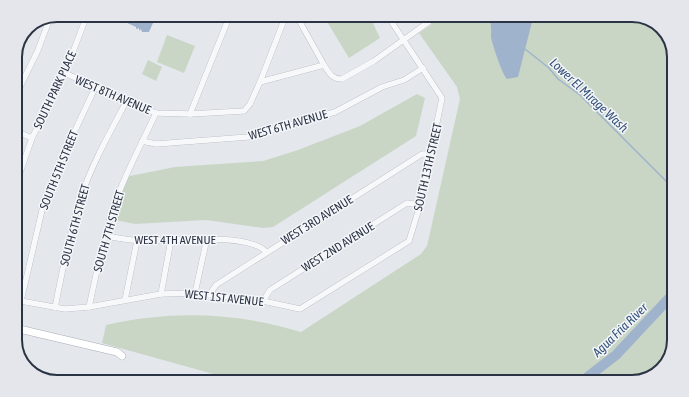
<svg xmlns="http://www.w3.org/2000/svg" width="689" height="397" font-family="'Asap Condensed',sans-serif">
	<style>
		.green { fill: #c9d6c5 }
		.water { fill: #9fb4cc }
		.lines { fill: none; stroke-linecap: round; stroke-linejoin: round }
		.stream { stroke: #9fb4cc; stroke-width: 1.5 }
		.river { stroke: #9fb4cc; stroke-width: 10 }
		.street-casing { stroke: #a9aeb7; stroke-width: 6 }
		.secondary-casing { stroke: #a9aeb7; stroke-width: 8 }
		.street { stroke: #f7f8fa; stroke-width: 5.5 }
		.secondary { stroke: #fff; stroke-width: 7 }
		.labels { text-anchor: middle; dominant-baseline: central; stroke-width: 3; stroke-linejoin: round; paint-order: stroke }
		.street-label { font-size: 12px; fill: #2b3445; stroke: #f4f6f9 }
		.water-label { font-size: 13px; font-style: italic; fill: #34527a; stroke: #f4f6f9 }
		.rim { fill: none; stroke: #2b3445; stroke-width: 2 }
	</style>
	<rect width="100%" height="100%" fill="#e4e7ec"/>
	<!-- green -->
	<g class="green">
		<polygon points="323,15 369,15 380,38 349,58"/>
		<path d="M436,15h196c27,7 34,12 42,40v285c-8,29 -13,34 -42,42h-390l-140,-39 4,-18c65,-15 130,-13 195,7l120,-78 6,-8 33,-147 -3,-12 -38,-54 12,-8z"/>
		<polygon points="167,35 195,46 184,73 157,62"/>
		<polygon points="148,60 162,67 156,81 142,74"/>
		<polygon points="417,94 425,98 416,136 273,227 263,228 206,220 135,224 110,219 125,177 175,167 263,161 298,150 360,126"/>
	</g>
	<!-- water -->
	<g class="water">
		<polygon points="128,15 134,15 136,19 138,16 153,23 149,32 142,32 141,29 139,31 139,28 136,29 136,27 125,22"/>
		<path d="M488,15h9l6,4 2,-4h22l5,7 -14,55 -11,2c-4,-3 -15,-35 -16,-42 0,-9 1,-13 -3,-22z"/>
	</g>
	<g class="lines">
		<!-- stream -->
		<polyline class="stream" points="525,49 549,68 558,79 580,95 674,189"/>
		<!-- river -->
		<polyline class="river" points="581,382 616,355 674,293"/>
		<!-- street casing -->
		<g class="street-casing">
			<g id="street">
				<polyline points="296,15 324,65"/>
				<path d="M65,73l61,29 30,11 34,1 54,-3 6,-7 10,-22 64,-17c5,8 8,14 18,14l32,-18 56,-40 -4,-6"/>
				<polyline points="260,82 286,15"/>
				<polyline points="15,97 38,50 50,18"/>
				<polyline points="190,114 230,15"/>
				<polyline points="15,131 32,138"/>
				<polyline points="142,141 156,144 248,137 335,112 382,87 404,80 423,68"/>
				<polyline points="15,187 32,138 65,73 87,15"/>
				<path d="M105,236c13,2 26,5 40,5 26,0 104,-9 121,11"/>
				<polyline points="195,293 207,238"/>
				<polyline points="161,294 171,240"/>
				<polyline points="209,295 216,285 422,154 431,154"/>
				<polyline points="15,300 65,309 89,307 161,294 195,293 263,301 300,309 409,241 420,205 442,98 387,15"/>
				<polyline points="125,300 137,241"/>
				<polyline points="21,301 43,206 54,175 95,88"/>
				<polyline points="263,301 270,290 407,203 420,205"/>
				<path d="M89,307c8,-35 14,-71 26,-104 11,-31 27,-60 41,-90"/>
				<path d="M55,308c7,-36 14,-73 25,-108 11,-34 29,-66 46,-98"/>
			</g>
		</g>
		<!-- secondary casing -->
		<g class="secondary-casing">
			<polyline id="secondary" points="15,328 117,352 122,356"/>
		</g>
		<!-- street -->
		<use href="#street" class="street"/>
		<!-- secondary -->
		<use href="#secondary" class="secondary"/>
	</g>
	<g class="labels">
		<!-- street labels -->
		<g class="street-label">
			<text transform="translate(55 90) rotate(-65)">SOUTH PARK PLACE</text>
			<text transform="translate(113 95) rotate(23)">WEST 8TH AVENUE</text>
			<text transform="translate(288 125) rotate(-16)">WEST 6TH AVENUE</text>
			<text transform="translate(428 167) rotate(-77)">SOUTH 13TH STREET</text>
			<text transform="translate(59 170) rotate(-68)">SOUTH 5TH STREET</text>
			<text transform="translate(317 220) rotate(-32)">WEST 3RD AVENUE</text>
			<text transform="translate(75 225) rotate(-75)">SOUTH 6TH STREET</text>
			<text transform="translate(109 231) rotate(-74)">SOUTH 7TH STREET</text>
			<text x="175" y="240">WEST 4TH AVENUE</text>
			<text transform="translate(338 247) rotate(-32)">WEST 2ND AVENUE</text>
			<text transform="translate(224 298) rotate(6)">WEST 1ST AVENUE</text>
		</g>
		<!-- water labels -->
		<g class="water-label">
			<text transform="translate(589 95) rotate(43)">Lower El Mirage Wash</text>
			<text transform="translate(620 330) rotate(-44)">Agua Fria River</text>
		</g>
	</g>
	<!-- crop -->
	<path d="M0 0H689V397H0ZM57 22H632A35 35 0 0 1 667 57V340A35 35 0 0 1 632 375H57A35 35 0 0 1 22 340V57A35 35 0 0 1 57 22Z" fill="#e4e6eb" fill-rule="evenodd"/>
	<path class="rim" d="M57 22H632A35 35 0 0 1 667 57V340A35 35 0 0 1 632 375H57A35 35 0 0 1 22 340V57A35 35 0 0 1 57 22Z"/>
</svg>
